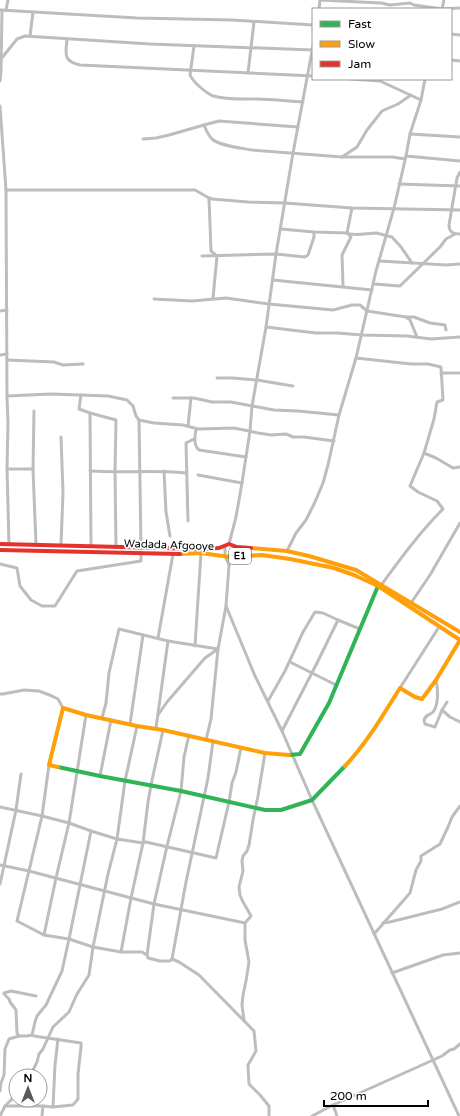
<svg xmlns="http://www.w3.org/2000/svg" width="460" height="1116" font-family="'Varela Round',sans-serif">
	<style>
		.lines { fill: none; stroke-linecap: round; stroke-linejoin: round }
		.street { stroke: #bdbdbd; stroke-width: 3 }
		.fast { stroke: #30b455; stroke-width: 4 }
		.slow { stroke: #ff9f0a; stroke-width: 4 }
		.jam { stroke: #e5322d; stroke-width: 4 }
		.labels { text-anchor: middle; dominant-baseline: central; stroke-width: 3.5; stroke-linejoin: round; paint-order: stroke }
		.shield { fill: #fff; stroke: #4c4c4c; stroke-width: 1 }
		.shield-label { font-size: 10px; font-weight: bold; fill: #000 }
		.street-label { font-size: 11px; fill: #000; stroke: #fff }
	</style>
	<rect width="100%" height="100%" fill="#fff"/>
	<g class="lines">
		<!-- street -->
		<g class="street">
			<polyline points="320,0 381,3 390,5 410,3 414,5 443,9 460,8"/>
			<polyline points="319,9 320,0"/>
			<polyline points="442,9 444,0"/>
			<polyline points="0,10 137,18 232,20 313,25"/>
			<polyline points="6,10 8,0"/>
			<polyline points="451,34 460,35"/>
			<polyline points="30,36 33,12"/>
			<path d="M67,39c-1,14 -5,22 13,26l233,11"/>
			<path d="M194,46l-4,29c3,7 16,18 23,21 14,4 29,3 43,3 16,0 31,2 47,3"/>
			<polyline points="1,59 17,39 25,36 150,44 313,50"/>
			<polyline points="451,60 460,61"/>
			<polyline points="248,73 254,22"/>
			<polyline points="351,79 380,81 421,100"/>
			<polyline points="0,81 1,70 2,10"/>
			<polyline points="0,106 6,190 7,396 8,423 7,469 9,545"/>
			<path d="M204,125c2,5 4,10 8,14 8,7 29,9 40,11l90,7h50l13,2"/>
			<polyline points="410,134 460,137"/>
			<polyline points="143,139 156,138 169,135 204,125 219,121 298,127"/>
			<polyline points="406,156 460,161"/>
			<polyline points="342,157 357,147 367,130 382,111 398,104 411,95"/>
			<path d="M460,172l-3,6 -8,47c0,7 4,9 11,9"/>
			<polyline points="399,184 460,186"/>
			<polyline points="6,190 195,190 209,198 212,199 248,202 285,203 352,208 460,210"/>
			<polyline points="209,198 211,251 217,256 213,298"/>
			<path d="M281,229l33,3 33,1c9,4 20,0 29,0 6,1 10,3 16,4l9,10 11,16"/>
			<polyline points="202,256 276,254 305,257 308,255 314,237 314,232"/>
			<polyline points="380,261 446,265 460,264"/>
			<polyline points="273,280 372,290"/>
			<polyline points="374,284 400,286 440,247 446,239 455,234"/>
			<polyline points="343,286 342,255 351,237 347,233 352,208"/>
			<polyline points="154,299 192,301 226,298 269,304 333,310 352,305 360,305 367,311 406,317 414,317 430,323 445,325 446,330"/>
			<polyline points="0,311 7,310"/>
			<polyline points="406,317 410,320 417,337"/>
			<polyline points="266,327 316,333 337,333 362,335 407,336 431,339 460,337"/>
			<polyline points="0,355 7,354"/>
			<polyline points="356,358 411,364 428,364 441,367 443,400 437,402 434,419 424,453 436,458 453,468 460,467"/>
			<polyline points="7,360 54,362 63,365 83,364"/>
			<polyline points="441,373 460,373"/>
			<polyline points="217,378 232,378 257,380 293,386"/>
			<polyline points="81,395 79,409 90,413 91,546"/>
			<polyline points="7,396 51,394 108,396 127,400 133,406 136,416 139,420 154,423 183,425 198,429 234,428 258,433 271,435 286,434 293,437 304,437 334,441"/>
			<polyline points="173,398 194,398 212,402 231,402 274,410 298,411 339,415"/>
			<polyline points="34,411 33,469 36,545"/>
			<polyline points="90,413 116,420 115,472 116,547"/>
			<polyline points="139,420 141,548"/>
			<polyline points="188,426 191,398"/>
			<path d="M196,429c-1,7 -3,16 3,21l47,7"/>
			<polyline points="7,469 33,469"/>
			<path d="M90,471c32,2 64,-1 96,2"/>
			<polyline points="164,471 166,512 170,536"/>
			<polyline points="198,475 242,483"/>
			<polyline points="188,521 186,443 194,439"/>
			<polyline points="229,544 236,517 242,483 250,431 252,406 266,327 276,254 293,153 313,46"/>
			<polyline points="61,545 63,492 61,437"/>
			<polyline points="287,551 296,533 306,520 315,502 323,483 328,465 339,415 356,358 376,271 394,208 406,156 410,134 421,100 425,79"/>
			<polyline points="0,564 17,568 20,586 31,600 42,606 55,606 77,571 141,561 141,553"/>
			<polyline points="229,565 235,556 237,547"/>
			<path d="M382,584c19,-26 38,-52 61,-75l-6,-8 -19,-9 -8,-6 14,-33"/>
			<polyline points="411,603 430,575 460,523"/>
			<polyline points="226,606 255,676 282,731 312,800 459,1116"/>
			<polyline points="158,638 173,554"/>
			<polyline points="195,646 201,553"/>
			<polyline points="290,662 336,685"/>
			<path d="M436,680c2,8 3,25 -3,32 -4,4 -6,1 -9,8l1,4 10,3 7,-17"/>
			<polyline points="400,688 439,627"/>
			<polyline points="0,694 3,694 24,690 39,691 52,696 58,699 63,708"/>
			<polyline points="268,701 285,671 303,632 315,612 323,613 338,620"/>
			<polyline points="447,702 442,710 450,717 460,722"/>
			<polyline points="102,718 106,703 109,673 119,629 168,641 218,649 205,658 167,702 158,715"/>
			<polyline points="130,724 143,635"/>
			<polyline points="156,728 168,641"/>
			<polyline points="282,731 317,663 338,620 360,629"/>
			<polyline points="206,740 211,719 218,649 226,606 229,565 225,556 225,546"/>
			<polyline points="100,776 111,720"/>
			<polyline points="0,807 42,816 69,823 91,831 117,839 143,843 146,842 216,858 229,802 232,783 236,772 241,748"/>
			<polyline points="91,831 69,939 93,947 108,874 117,839 125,781 137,726"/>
			<polyline points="0,865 29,871 154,904 245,923"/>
			<polyline points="0,884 16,810 21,774"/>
			<polyline points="383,923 390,922 442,909 460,902"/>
			<polyline points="374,934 410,893 416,870 421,861 421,856 440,844 448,827 452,817 460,806"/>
			<polyline points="44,935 17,921 42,816 49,765"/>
			<polyline points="121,952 142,952 147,955 148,958 160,961 170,961 172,959 179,962 199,975 254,1031 256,1051 248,1065 249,1084 260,1095 269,1106 269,1116"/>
			<polyline points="147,955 154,904 167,846 181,791 184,757 189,735"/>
			<polyline points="172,959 186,882 208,778 213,741"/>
			<polyline points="392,973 443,955 460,953"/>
			<polyline points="244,1020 242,1005 243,995 246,981 249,962 245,940 245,923 251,916 242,900 240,895 239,887 243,871 242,861 243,856 247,851 249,845 253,820 258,796 265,753"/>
			<polyline points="19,1036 17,1033 16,1010 10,1002 9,999 4,994 4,993 11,991 36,996"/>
			<polyline points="30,1076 37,1062 39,1054 43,1049 53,1027 69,1012 77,994 89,975 93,947 121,952 131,898 143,843 148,802 151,785 163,730"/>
			<polyline points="0,1091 1,1083 4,1075 5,1049 9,1039 19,1036 27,1036 32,1035 35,1022 37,1016 46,1005 62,971 69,939 44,935 56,878 69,823 86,715"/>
			<polyline points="333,1105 337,1116"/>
			<polyline points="5,1106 43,1106 53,1107 73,1105 78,1099 78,1074 81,1047 81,1043 34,1036 32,1035"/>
			<polyline points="53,1107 55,1065 58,1039"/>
			<polyline points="0,1116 5,1106 16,1095"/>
			<polyline points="42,1116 43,1106"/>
			<polyline points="312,1116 333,1105 442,1056 450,1050 454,1049 460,1044"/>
		</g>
		<!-- fast -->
		<g class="fast">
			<polyline points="289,755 300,754 329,703 378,586"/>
			<polyline points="58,767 100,776 181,791 265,810 281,810 312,800 345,766"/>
		</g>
		<!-- slow -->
		<g class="slow">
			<polyline points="251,548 287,551 309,556 356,570 460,632"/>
			<polyline points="180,554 201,553 230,557 262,555 290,559 334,568 354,575 378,586 460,640"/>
			<path d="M345,766c22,-23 38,-51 55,-78l15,9 7,2 14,-19 24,-40"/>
			<polyline points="58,767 49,765 63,708 86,715 137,726 163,730 265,753 289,755"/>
		</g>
		<!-- jam -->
		<g class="jam">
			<polyline points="0,544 202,549 219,548 229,544 237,547 251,548"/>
			<polyline points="0,550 180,554"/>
		</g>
	</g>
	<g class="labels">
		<!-- shield labels -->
		<rect class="shield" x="229" y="548" width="22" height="16" rx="3"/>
		<g class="shield-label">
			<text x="240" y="556">E1</text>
		</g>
		<!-- street labels -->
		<g class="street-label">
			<text transform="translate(169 545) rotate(2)">Wadada Afgooye</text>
		</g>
	</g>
	<!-- legend -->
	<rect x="312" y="8" width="140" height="72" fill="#ffffff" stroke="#999999"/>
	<rect x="320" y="21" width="20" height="6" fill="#30b455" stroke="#999999"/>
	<text x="348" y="28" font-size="12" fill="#000000">Fast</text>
	<rect x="320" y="41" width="20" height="6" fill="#ff9f0a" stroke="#999999"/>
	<text x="348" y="48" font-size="12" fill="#000000">Slow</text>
	<rect x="320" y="61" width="20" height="6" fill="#e5322d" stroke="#999999"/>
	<text x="348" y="68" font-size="12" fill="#000000">Jam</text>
	<!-- north arrow -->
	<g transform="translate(28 1088)"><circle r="19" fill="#ffffff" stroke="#999999"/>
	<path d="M0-3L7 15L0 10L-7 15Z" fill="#595959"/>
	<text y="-6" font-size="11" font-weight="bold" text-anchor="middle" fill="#000000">N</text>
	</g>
	<!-- scale -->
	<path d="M324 1100v6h104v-6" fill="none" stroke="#000000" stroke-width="2"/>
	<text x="330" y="1100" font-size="12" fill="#000000" stroke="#ffffff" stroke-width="3" paint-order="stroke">200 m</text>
</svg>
